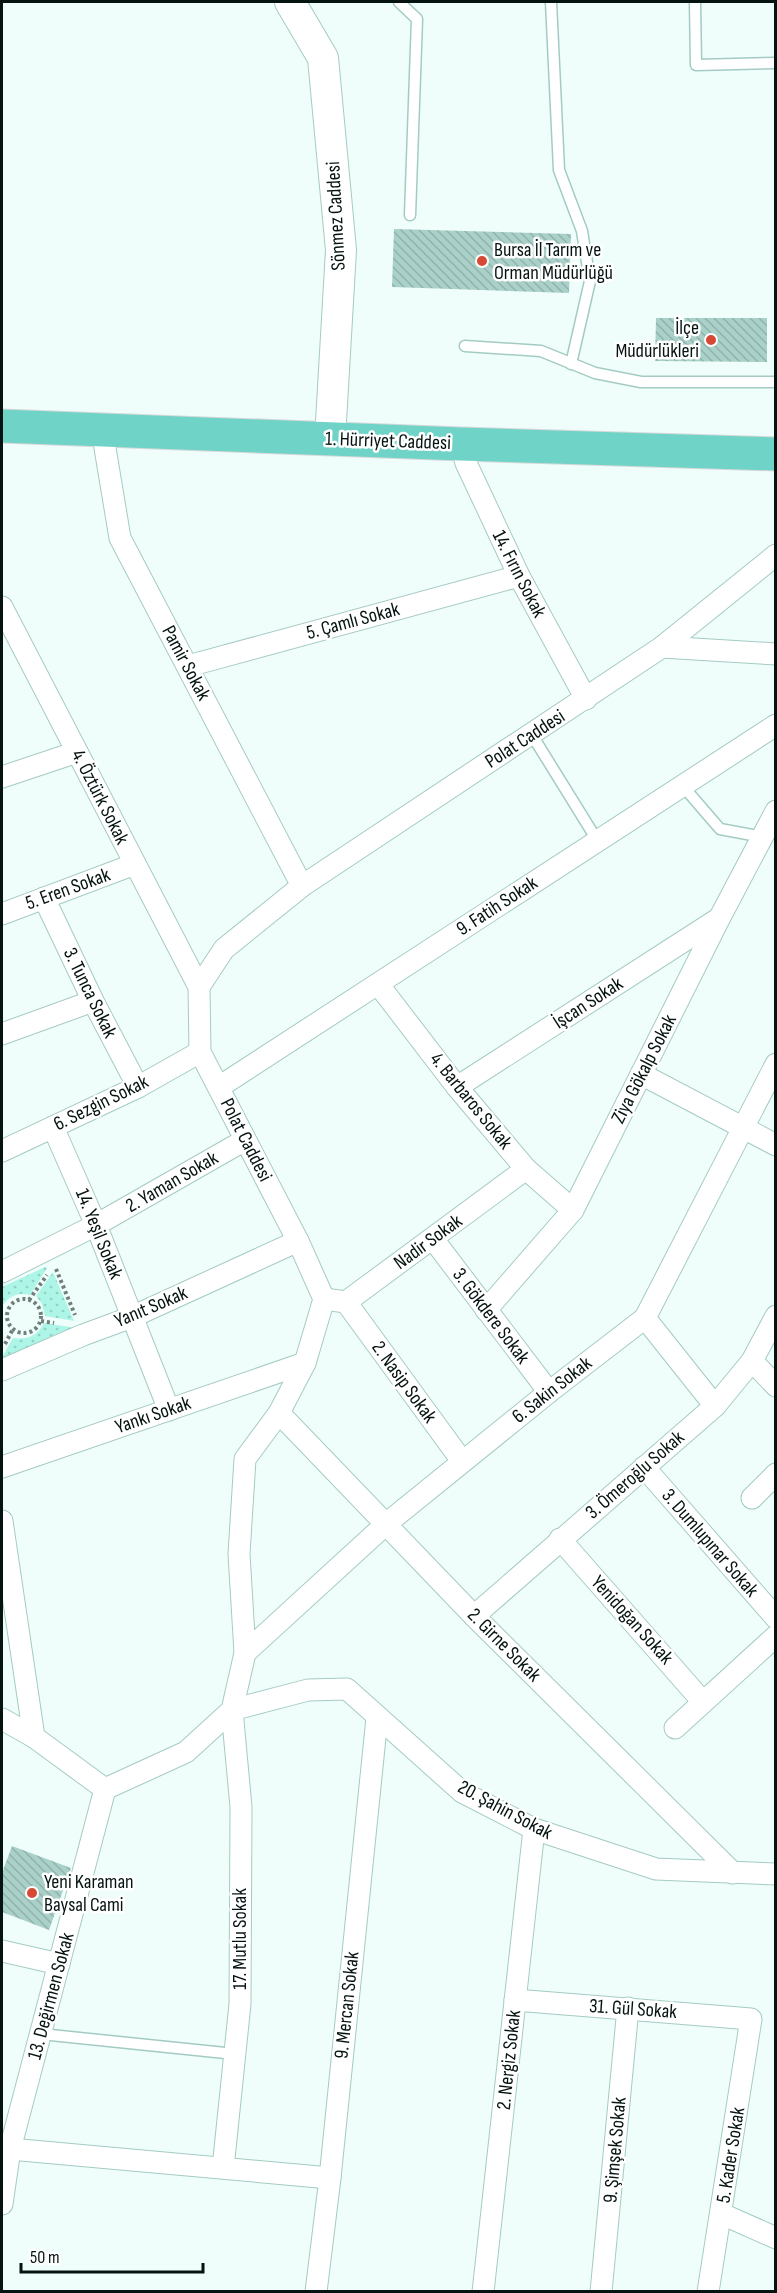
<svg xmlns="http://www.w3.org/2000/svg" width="777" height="2293" font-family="'Sofia Sans Condensed',sans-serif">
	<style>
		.park { fill: url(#park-dots) }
		.building { fill: url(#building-back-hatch) }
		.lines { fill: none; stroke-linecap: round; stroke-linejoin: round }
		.service-casing { stroke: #a4cbc3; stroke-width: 13 }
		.minor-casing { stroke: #a4cbc3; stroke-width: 23 }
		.secondary-casing { stroke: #a4cbc3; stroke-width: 32 }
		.primary-casing { stroke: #d7d9d9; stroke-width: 35 }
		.path { stroke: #707f7c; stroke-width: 4; stroke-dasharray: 3 3; stroke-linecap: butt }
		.service { stroke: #fff; stroke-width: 10 }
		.minor { stroke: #fff; stroke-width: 21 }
		.secondary { stroke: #fff; stroke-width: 30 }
		.primary { stroke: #6fd3c7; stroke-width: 33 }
		.poi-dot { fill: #d64a34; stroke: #fff; stroke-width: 2 }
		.labels { text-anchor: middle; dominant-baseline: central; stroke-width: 5; stroke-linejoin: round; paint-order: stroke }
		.street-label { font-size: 20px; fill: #051311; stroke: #fff }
		.poi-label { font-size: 20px; fill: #051311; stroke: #fff; text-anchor: start }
	</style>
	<defs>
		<pattern id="park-dots" width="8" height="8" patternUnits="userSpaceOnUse" patternTransform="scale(1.5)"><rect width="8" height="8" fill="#adf5e7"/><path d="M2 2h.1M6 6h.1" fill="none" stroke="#93d1c5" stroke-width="1.8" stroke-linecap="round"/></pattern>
		<pattern id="building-back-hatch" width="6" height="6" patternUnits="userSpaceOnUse" patternTransform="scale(1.5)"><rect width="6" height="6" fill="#aad1c9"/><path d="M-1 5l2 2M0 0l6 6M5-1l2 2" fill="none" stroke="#91b3ac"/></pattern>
	</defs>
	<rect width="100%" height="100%" fill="#effefb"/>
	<!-- park -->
	<g class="park">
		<path d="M45,1267l2,1 -17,27c-13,-3 -20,1 -28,11v-19z"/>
		<polygon points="53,1272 74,1321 45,1316 42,1304 36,1296"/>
		<path d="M44,1323l32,5 -74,36v-7l11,-19c15,2 24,-2 31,-15z"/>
	</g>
	<!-- building -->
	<g class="building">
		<polygon points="394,229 571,234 569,293 392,287"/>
		<polygon points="656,318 767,318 767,362 655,361"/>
		<polygon points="12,1846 71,1868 49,1930 2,1912 2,1873"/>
	</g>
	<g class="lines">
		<!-- service casing -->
		<g class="service-casing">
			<g id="service">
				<polyline points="399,2 417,19 410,215"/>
				<polyline points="551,2 559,170 582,231 590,281 571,364"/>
				<polyline points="695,2 696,65 776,63"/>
				<polyline points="465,346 541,351 595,373 641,382 776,382"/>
				<polyline points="532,735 597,840"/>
				<polyline points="682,785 720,829 763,837"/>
				<polyline points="41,2034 235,2054"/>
			</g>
		</g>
		<!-- minor casing -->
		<g class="minor-casing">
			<g id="minor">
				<polyline points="102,430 120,538 302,886"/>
				<polyline points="461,444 466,463 519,576 586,699"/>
				<polyline points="2,607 199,987"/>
				<polyline points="662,647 776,654"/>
				<polyline points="188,666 519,576"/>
				<polyline points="2,777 77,752"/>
				<polyline points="44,898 93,1001 138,1087"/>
				<polyline points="2,914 135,864"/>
				<polyline points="378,984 457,1087 526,1169 573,1210"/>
				<polyline points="2,1034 93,1001"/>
				<polyline points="641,1074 776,1145"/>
				<polyline points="219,1087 776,725"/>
				<polyline points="457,1087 718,919"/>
				<polyline points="53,1127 96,1225 169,1410"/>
				<polyline points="2,1151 138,1087 200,1052"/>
				<polyline points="433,1239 549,1392"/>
				<polyline points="2,1272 96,1225 245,1140"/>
				<polyline points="324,1299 346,1302 526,1169"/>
				<polyline points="346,1302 462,1461"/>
				<polyline points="486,1310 573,1210 719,919 776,811"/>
				<polyline points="645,1318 715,1406"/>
				<polyline points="752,1361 776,1386"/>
				<polyline points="2,1370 83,1335 132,1317 298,1241"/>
				<polyline points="279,1413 474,1616 733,1873"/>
				<polyline points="2,1467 305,1363"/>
				<polyline points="644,1467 776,1618"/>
				<polyline points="752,1498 776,1474"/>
				<polyline points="2,1521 34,1737"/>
				<polyline points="560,1539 703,1702"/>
				<polyline points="474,1616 715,1406 752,1361 776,1316"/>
				<polyline points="245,1653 386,1524 549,1392 645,1318 776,1064"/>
				<polyline points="2,1719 34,1737 105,1789 186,1752 232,1710 245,1653 239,1554 245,1459 279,1413 305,1363 324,1299 298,1241 200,1052 199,987 224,949 302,886 662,647 776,555"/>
				<polyline points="675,1728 776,1636"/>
				<polyline points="2,1951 59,1964"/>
				<polyline points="515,2000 751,2019 708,2292"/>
				<polyline points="10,2149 330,2178"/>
				<polyline points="223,2168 240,2004 241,1807 232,1710 308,1690 347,1689 462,1792 534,1829 656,1869 776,1874"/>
				<polyline points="2,2204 10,2149 105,1789"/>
				<polyline points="722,2214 776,2238"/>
				<polyline points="316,2292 330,2178 377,1718"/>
				<polyline points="483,2292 534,1829"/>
				<polyline points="601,2292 628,2008"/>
			</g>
		</g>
		<!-- secondary casing -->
		<g class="secondary-casing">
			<polyline id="secondary" points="290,2 323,58 341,250 330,439"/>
		</g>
		<!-- primary casing -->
		<g class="primary-casing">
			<polyline id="primary" points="2,426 461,444 776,454"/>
		</g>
		<!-- path -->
		<g class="path">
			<polyline points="56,1269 75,1315"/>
			<circle cx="24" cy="1316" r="17"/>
			<polyline points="29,1300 47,1275"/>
			<polyline points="41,1321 54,1323"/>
			<polyline points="5,1344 13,1329"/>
		</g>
		<!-- service -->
		<use href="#service" class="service"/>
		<!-- minor -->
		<use href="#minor" class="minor"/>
		<!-- secondary -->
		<use href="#secondary" class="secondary"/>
		<!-- primary -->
		<use href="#primary" class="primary"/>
	</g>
	<!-- markers -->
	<g class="poi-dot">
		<circle cx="482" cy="261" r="6"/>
		<circle cx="711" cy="340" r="6"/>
		<circle cx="32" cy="1893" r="6"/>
	</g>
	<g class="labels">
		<!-- street labels -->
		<g class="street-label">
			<text transform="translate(336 216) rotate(-93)">Sönmez Caddesi</text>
			<text transform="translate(388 441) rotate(2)">1. Hürriyet Caddesi</text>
			<text transform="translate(519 574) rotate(63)">14. Fırın Sokak</text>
			<text transform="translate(353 621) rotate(-15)">5. Çamlı Sokak</text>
			<text transform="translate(186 663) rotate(62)">Pamir Sokak</text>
			<text transform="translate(525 739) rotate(-33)">Polat Caddesi</text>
			<text transform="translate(100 797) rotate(63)">4. Öztürk Sokak</text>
			<text transform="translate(68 889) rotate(-20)">5. Eren Sokak</text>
			<text transform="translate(497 906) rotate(-33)">9. Fatih Sokak</text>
			<text transform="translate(90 993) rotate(64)">3. Tunca Sokak</text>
			<text transform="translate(588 1003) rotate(-33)">İşcan Sokak</text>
			<text transform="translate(644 1069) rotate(-63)">Ziya Gökalp Sokak</text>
			<text transform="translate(471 1101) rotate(51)">4. Barbaros Sokak</text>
			<text transform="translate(101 1103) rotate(-26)">6. Sezgin Sokak</text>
			<text transform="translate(246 1140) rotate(63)">Polat Caddesi</text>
			<text transform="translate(172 1182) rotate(-30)">2. Yaman Sokak</text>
			<text transform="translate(99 1234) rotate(68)">14. Yeşil Sokak</text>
			<text transform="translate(428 1242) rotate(-36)">Nadir Sokak</text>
			<text transform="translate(151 1307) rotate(-23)">Yanıt Sokak</text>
			<text transform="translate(491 1316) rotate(53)">3. Gökdere Sokak</text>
			<text transform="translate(404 1382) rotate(54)">2. Nasip Sokak</text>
			<text transform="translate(552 1390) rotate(-38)">6. Sakin Sokak</text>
			<text transform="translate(153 1415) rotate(-19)">Yankı Sokak</text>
			<text transform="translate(635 1475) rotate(-41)">3. Ömeroğlu Sokak</text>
			<text transform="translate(710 1543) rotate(49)">3. Dumlupınar Sokak</text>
			<text transform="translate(632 1620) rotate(48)">Yenidoğan Sokak</text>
			<text transform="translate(504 1645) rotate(45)">2. Girne Sokak</text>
			<text transform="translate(505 1810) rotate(28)">20. Şahin Sokak</text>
			<text transform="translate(240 1939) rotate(-90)">17. Mutlu Sokak</text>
			<text transform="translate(51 1996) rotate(-75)">13. Değirmen Sokak</text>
			<text transform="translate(347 2005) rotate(-84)">9. Mercan Sokak</text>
			<text transform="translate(633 2009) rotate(4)">31. Gül Sokak</text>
			<text transform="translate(509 2060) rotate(-84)">2. Nergiz Sokak</text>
			<text transform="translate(615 2150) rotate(-85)">9. Şimşek Sokak</text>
			<text transform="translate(731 2155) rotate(-81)">5. Kader Sokak</text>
		</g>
		<!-- poi labels -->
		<g class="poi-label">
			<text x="494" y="250">Bursa İl Tarım ve<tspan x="494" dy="23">Orman Müdürlüğü</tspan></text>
			<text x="699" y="328" text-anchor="end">İlçe<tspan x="699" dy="23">Müdürlükleri</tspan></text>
			<text x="44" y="1882">Yeni Karaman<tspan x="44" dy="23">Baysal Cami</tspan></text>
		</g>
	</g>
	<!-- border -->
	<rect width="777" height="2293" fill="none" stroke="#051311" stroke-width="6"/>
	<!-- scale -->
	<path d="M21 2263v9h182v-9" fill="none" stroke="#051311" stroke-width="3"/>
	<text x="30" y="2263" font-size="18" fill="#051311" stroke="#ffffff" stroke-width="4.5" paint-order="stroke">50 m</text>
</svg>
